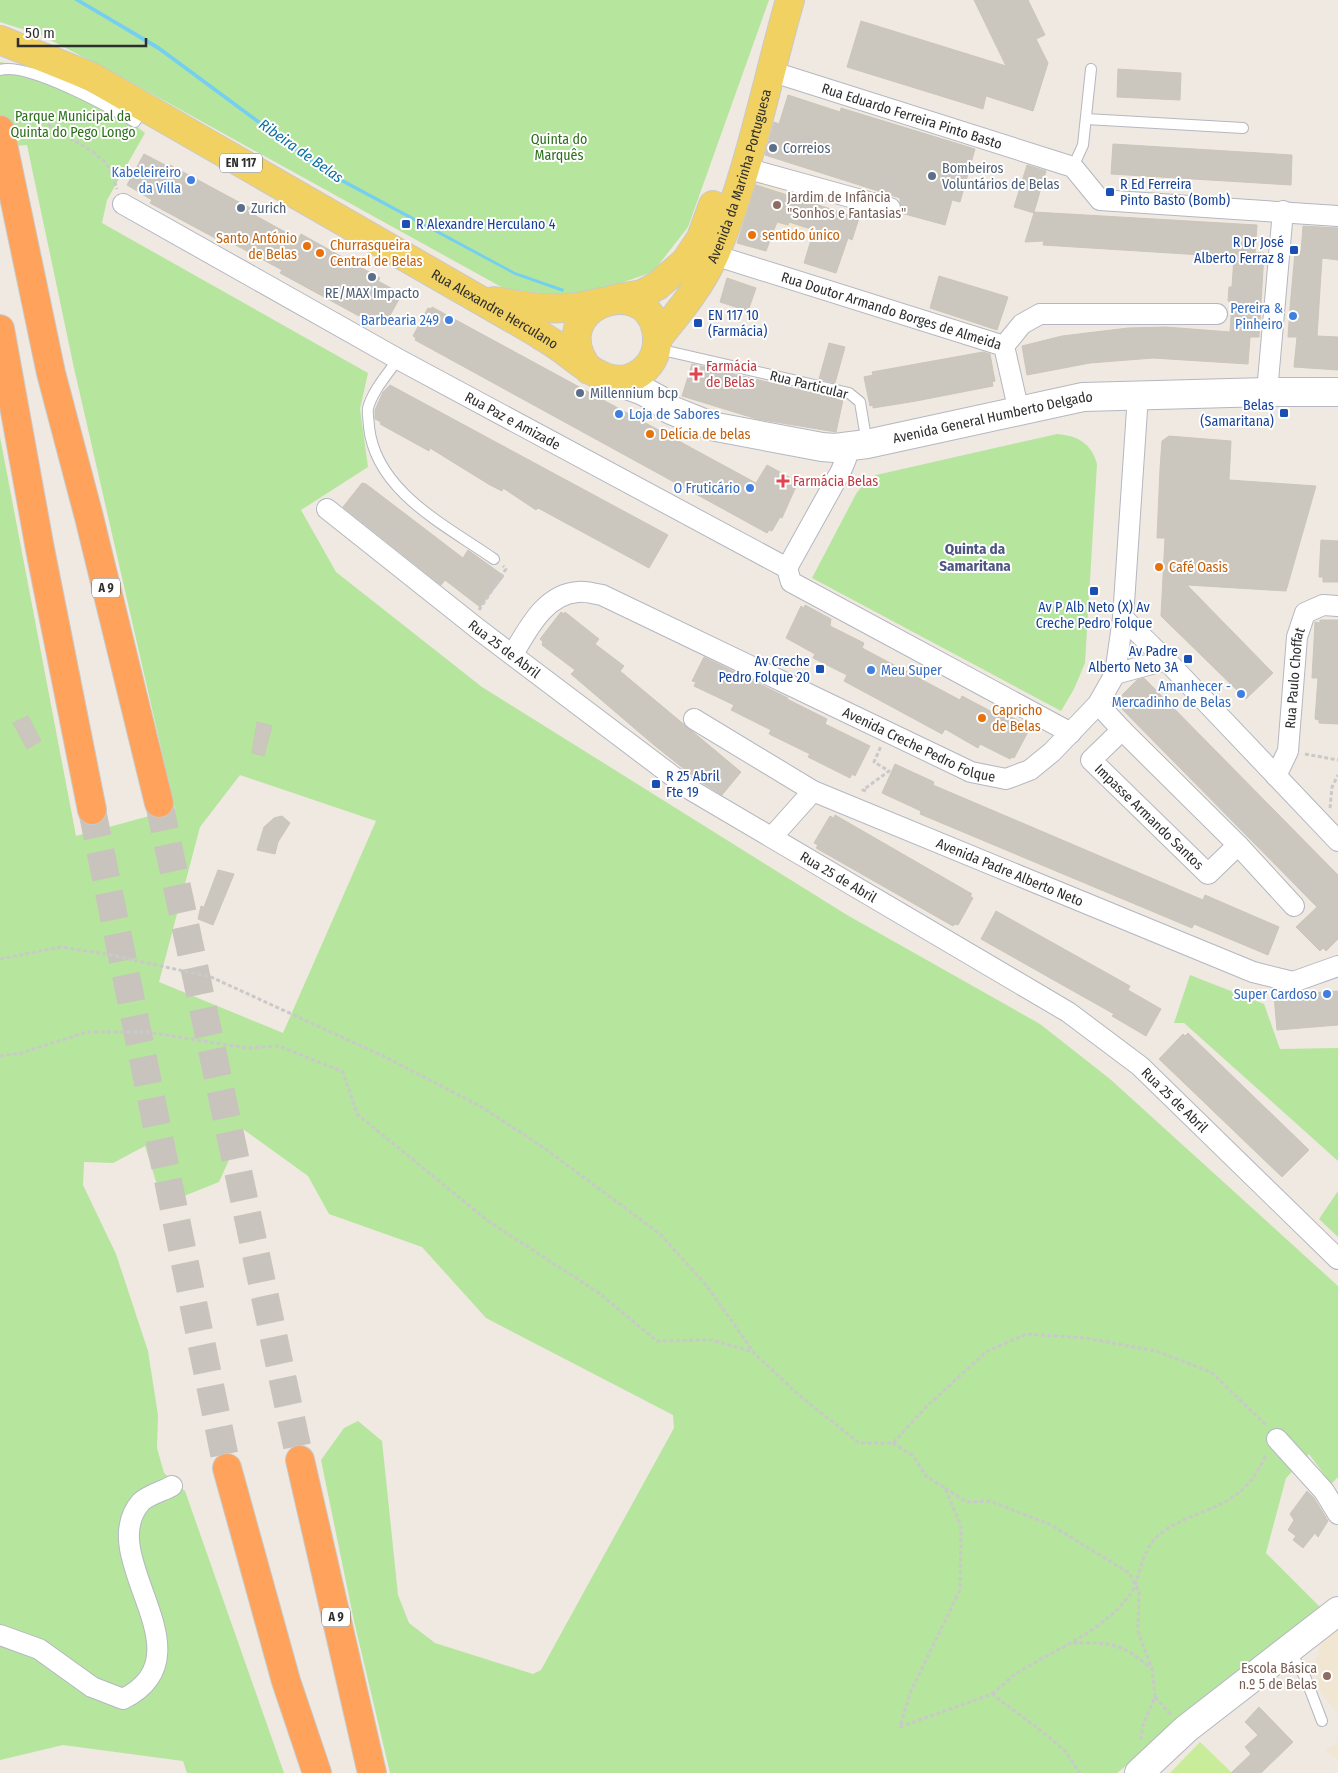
<svg xmlns="http://www.w3.org/2000/svg" width="1338" height="1773" font-family="'Fira Sans Condensed',sans-serif">
	<style>
		.education { fill: #f0e6d1 }
		.green { fill: #b6e59e; fill-rule: evenodd }
		.pitch { fill: #c9ec9a }
		.water { fill: #75cff0 }
		.building { fill: #cbc7bf; stroke: #cbc5ba }
		.lines { fill: none; stroke-linecap: round; stroke-linejoin: round }
		.highway-tunnel { stroke: #c8c4bd; stroke-width: 28; stroke-dasharray: 28 14; stroke-linecap: butt }
		.lane-casing { stroke: #b4b7c1; stroke-width: 12 }
		.street-casing { stroke: #b4b7c1; stroke-width: 22 }
		.secondary-casing { stroke: #b4b7c1; stroke-width: 30 }
		.primary-casing { stroke: #c9c9c9; stroke-width: 30 }
		.highway-casing { stroke: #c9c9c9; stroke-width: 30 }
		.path { stroke: #c9c9c9; stroke-width: 3; stroke-dasharray: 4 2.5; stroke-linecap: butt }
		.lane { stroke: #fff; stroke-width: 10 }
		.street { stroke: #fff; stroke-width: 20 }
		.secondary { stroke: #fff; stroke-width: 28 }
		.primary { stroke: #f2d163; stroke-width: 28 }
		.highway { stroke: #ffa35c; stroke-width: 28 }
		.service-dot { fill: #5c6f8a; stroke: #fff; stroke-width: 2 }
		.shop-dot { fill: #3f7fe0; stroke: #fff; stroke-width: 2 }
		.transit-dot { fill: #1a4fb4; stroke: #fff; stroke-width: 2 }
		.education-dot { fill: #8d6e63; stroke: #fff; stroke-width: 2 }
		.food-dot { fill: #e8710a; stroke: #fff; stroke-width: 2 }
		.health-dot { fill: #e0444e; stroke: #fff; stroke-width: 2 }
		.labels { text-anchor: middle; dominant-baseline: central; stroke-width: 4; stroke-linejoin: round; paint-order: stroke }
		.shield { fill: #fff; stroke: #6d6d6d; stroke-width: 1 }
		.shield-label { font-size: 12px; font-weight: bold; fill: #2e2e2e }
		.park-label { font-size: 14px; fill: #2c6e1b; stroke: #fff }
		.street-label { font-size: 14px; fill: #2e2e2e; stroke: #fff }
		.service-label { font-size: 14px; fill: #4e5e75; stroke: #fff; text-anchor: start }
		.shop-label { font-size: 14px; fill: #366cbe; stroke: #fff; text-anchor: end }
		.transit-label { font-size: 14px; fill: #164399; stroke: #fff; text-anchor: start }
		.education-label { font-size: 14px; fill: #785e54; stroke: #fff; text-anchor: start }
		.food-label { font-size: 14px; fill: #c56008; stroke: #fff; text-anchor: start }
		.health-label { font-size: 14px; fill: #be3a42; stroke: #fff; text-anchor: start }
		.water-label { font-size: 15px; font-style: italic; fill: #0d6fa3; stroke: #fff }
		.neighbourhood-label { font-size: 15px; font-weight: bold; fill: #4d5680; stroke: #fff }
	</style>
	<rect width="100%" height="100%" fill="#efe9e1"/>
	<!-- education -->
	<g class="education">
		<polygon points="760,180 815,196 804,233 740,214 747,189"/>
		<polygon points="1338,1628 1338,1714 1318,1689 1315,1662 1324,1638"/>
		<polygon points="1338,1735 1338,1760 1325,1749 1336,1745"/>
	</g>
	<!-- green -->
	<g class="green">
		<polygon points="0,0 769,0 688,227 653,272 612,286 570,296 505,289 125,79 41,35 0,22"/>
		<path d="M0,62l21,4 71,27 53,40 -38,67 -5,23 266,150 -8,36 8,58 -67,43 35,62 146,115 365,228 193,109 70,55 228,207v191l-7,7 -22,-30 -23,24 -20,75 55,55 -204,165h-727l-36,-152 -33,-161 23,-32 14,-7 24,20 16,154 11,28 26,20 98,31 8,-4 133,-242 -1,-13 -187,-97 -64,-71 -93,-33 -21,-38 -65,-47 -24,53 -35,14 -27,-11 -12,-39 -32,17 -29,-1 -1,23 33,69 32,97 10,64 -1,33 7,25 21,18 99,282h-97l-4,-12 -120,-16 -63,15v-1323l76,399 99,-27 -101,-441 -47,-223 -27,2zM240,775l136,46 -93,212 -124,-51 41,-155z"/>
		<path d="M1057,434c21,2 34,9 40,30l-12,199 -11,26 -13,22 -249,-133 44,-84 9,-12 11,-7z"/>
		<polygon points="1190,975 1264,1004 1280,1049 1338,1048 1338,1161 1184,1023 1174,1023"/>
		<polygon points="1338,1191 1338,1237 1319,1219"/>
	</g>
	<!-- pitch -->
	<polygon class="pitch" points="1200,1742 1232,1773 1170,1773"/>
	<!-- water -->
	<polygon class="water" points="74,0 81,0 159,46 328,171 515,272 564,289 563,292 515,275 326,174 158,50"/>
	<!-- building -->
	<g class="building">
		<polygon points="974,0 1028,0 1045,35 1036,39 1048,63 1033,111 986,96 983,109 847,67 861,21 1006,66"/>
		<polygon points="1118,69 1181,73 1180,100 1117,97"/>
		<polygon points="788,95 840,112 841,108 975,149 960,202 952,200 945,225 901,213 900,198 765,155 774,122 779,124"/>
		<polygon points="1113,144 1292,155 1291,185 1111,174"/>
		<polygon points="144,154 169,167 170,165 250,208 247,211 298,239 301,234 380,278 378,281 402,294 384,326 361,312 359,316 280,273 282,270 230,242 228,245 150,203 152,200 127,185"/>
		<polygon points="1027,165 1046,171 1034,212 1257,225 1255,253 1264,253 1259,337 1250,337 1248,364 1153,358 1090,363 1027,375 1022,346 1062,336 1128,328 1166,327 1230,332 1232,302 1228,301 1229,287 1232,287 1234,257 1043,245 1044,241 1025,242 1034,213 1014,207"/>
		<polygon points="756,185 859,218 852,240 848,238 836,273 804,263 814,230 789,222 788,225 777,222 766,251 737,243"/>
		<polygon points="1303,226 1338,228 1338,260 1322,258 1317,336 1338,337 1338,370 1294,367 1297,337 1288,337 1290,308 1295,252 1301,252"/>
		<polygon points="939,276 1008,297 997,330 930,308"/>
		<polygon points="727,278 756,288 748,311 720,302"/>
		<polygon points="432,307 756,483 767,465 798,482 782,518 780,517 772,531 769,530 767,533 415,340 416,338 413,336 428,308 431,309"/>
		<polygon points="829,343 845,347 835,383 819,379"/>
		<polygon points="983,352 990,354 995,381 992,382 993,386 916,401 873,408 873,405 870,406 864,377 873,375 872,372"/>
		<polygon points="692,364 843,400 836,432 757,419 682,396"/>
		<polygon points="390,385 668,535 649,568 538,508 536,510 503,488 502,491 490,485 430,448 429,451 380,424 381,422 375,419 375,410 383,392"/>
		<polygon points="1169,436 1231,441 1229,480 1316,486 1286,591 1187,585 1273,673 1246,699 1161,616 1165,538 1157,538 1160,469 1162,441"/>
		<polygon points="362,483 366,484 463,558 468,550 504,576 480,607 445,580 441,585 343,507"/>
		<polygon points="1321,540 1338,541 1338,582 1323,582 1323,577 1319,577"/>
		<polygon points="805,605 831,619 830,626 864,643 862,648 960,700 962,696 996,714 1000,711 1028,726 1026,728 1029,730 1014,758 1012,757 1010,759 980,744 978,748 945,729 942,734 844,681 847,675 813,658 815,654 786,638 801,606 804,608"/>
		<polygon points="561,612 564,614 565,612 599,639 595,644 624,666 620,671 741,772 722,795 698,780 654,745 571,674 575,670 542,645 543,642 540,639"/>
		<polygon points="1320,620 1338,620 1338,724 1319,723 1319,720 1315,719 1318,678 1312,678 1315,622 1320,623"/>
		<polygon points="704,657 788,698 787,699 827,719 825,724 870,746 855,776 852,774 850,778 808,757 810,754 769,734 771,730 731,710 734,705 694,686 696,682 692,681"/>
		<polygon points="1144,678 1338,875 1338,939 1326,951 1323,948 1320,951 1296,927 1317,907 1115,702 1137,680"/>
		<polygon points="28,716 41,741 27,749 13,723"/>
		<polygon points="257,722 272,726 264,756 252,753"/>
		<polygon points="895,764 934,782 933,785 1203,900 1205,895 1279,927 1268,955 1194,924 1192,928 920,814 921,811 882,793"/>
		<polygon points="835,815 972,894 970,896 973,898 958,925 955,924 953,926 816,848 818,845 814,843 830,816 834,818"/>
		<polygon points="282,816 290,823 278,842 275,854 257,850 264,827 274,818"/>
		<polygon points="218,870 234,874 213,925 198,919 201,906 204,907"/>
		<polygon points="996,911 1130,986 1128,990 1161,1009 1146,1036 1112,1016 1114,1014 981,939"/>
		<polygon points="1338,991 1338,1025 1277,1030 1274,996"/>
		<polygon points="1188,1033 1309,1150 1282,1177 1159,1059 1183,1034 1185,1036"/>
		<polygon points="1307,1491 1314,1498 1328,1521 1318,1537 1315,1533 1303,1548 1293,1540 1296,1536 1288,1530 1294,1520 1290,1514"/>
		<polygon points="1259,1707 1293,1742 1261,1773 1231,1773 1251,1754 1245,1747 1258,1735 1245,1722"/>
	</g>
	<g class="lines">
		<!-- highway-tunnel -->
		<g class="highway-tunnel">
			<polyline points="159,803 300,1460"/>
			<polyline points="92,810 227,1468"/>
		</g>
		<!-- lane casing -->
		<g class="lane-casing">
			<g id="lane">
				<path d="M0,70c28,-8 109,37 135,52l9,-15"/>
				<polyline points="1086,119 1243,128"/>
				<polyline points="1073,167 1083,145 1091,69"/>
				<polyline points="658,349 849,393 860,402 867,444"/>
				<path d="M398,359c-11,16 -25,31 -30,49 -1,6 1,13 1,19 7,65 78,99 125,132"/>
				<polyline points="1290,1651 1306,1679 1322,1721"/>
			</g>
		</g>
		<!-- street casing -->
		<g class="street-casing">
			<g id="street">
				<path id="s1" d="M770,71l303,96 27,33 238,16"/>
				<polyline points="745,168 890,208"/>
				<path id="s2" d="M123,204l275,155 389,209 54,-97 5,-12 -1,-12"/>
				<path id="s3" d="M714,255l290,91 15,66"/>
				<polyline points="1004,346 1022,324 1040,314 1217,314"/>
				<polyline points="1267,392 1283,211"/>
				<path id="s4" d="M327,509l151,120 213,161 377,222 72,54 198,193"/>
				<polyline points="787,568 791,582 1071,733"/>
				<polyline points="1123,618 1166,660 1338,841"/>
				<path id="s5" d="M513,654c15,-25 32,-60 65,-62 8,-1 16,2 24,3l369,177 35,7 24,-9 22,-18 46,-48 17,-30 8,-56 15,-223"/>
				<polyline points="1115,674 1166,660"/>
				<polyline points="1098,704 1122,730"/>
				<path id="s6" d="M694,719l119,72 440,181 40,10 45,-16"/>
				<path id="s7" d="M1276,776l12,-25 9,-114 8,-24 18,-8 15,1"/>
				<polyline points="772,837 813,791"/>
				<polyline points="1238,845 1208,874 1091,760 1122,730 1238,845 1294,906"/>
				<polyline points="1277,1439 1324,1491 1338,1514"/>
				<path d="M0,1635l39,14 53,38 31,12c90,-45 -31,-142 18,-197 7,-7 22,-11 31,-16"/>
			</g>
		</g>
		<!-- secondary casing -->
		<g class="secondary-casing">
			<g id="secondary">
				<path id="s8" d="M613,380l28,10 17,9 13,11 40,16 111,21 13,1 32,-4 216,-47 184,-5h71"/>
				<polyline points="1139,1773 1186,1729 1338,1611"/>
			</g>
		</g>
		<!-- primary casing -->
		<g class="primary-casing">
			<g id="primary">
				<path id="s9" d="M0,40l92,37 442,254c9,6 20,12 29,19 24,18 54,46 83,18 10,-10 13,-24 10,-39 -13,-58 -114,-21 -67,41"/>
				<polyline points="614,299 642,294 657,286 685,262 701,238 713,205"/>
				<path d="M494,301c42,7 66,12 107,1"/>
				<path id="s10" d="M657,339c22,-27 44,-53 58,-85 34,-81 51,-170 75,-254"/>
			</g>
		</g>
		<!-- highway casing -->
		<g class="highway-casing">
			<g id="highway">
				<polyline points="0,130 51,373 89,517 159,803"/>
				<polyline points="0,329 40,549 92,810"/>
				<polyline points="300,1460 372,1773"/>
				<polyline points="227,1468 286,1681 317,1773"/>
			</g>
		</g>
		<!-- path -->
		<g class="path">
			<polyline points="17,117 37,118 93,152 104,161 110,169 117,189"/>
			<polyline points="479,610 506,569 503,566"/>
			<polyline points="1305,754 1338,760"/>
			<polyline points="866,791 863,790 889,771 874,762 881,746"/>
			<polyline points="1330,808 1332,787 1338,775"/>
			<polyline points="0,959 61,947 106,954 211,977 383,1056 478,1105 540,1145 660,1234 707,1286 754,1353 800,1396 859,1443 893,1443 926,1407 987,1351 1027,1334 1085,1338 1156,1351 1211,1372 1266,1425"/>
			<polyline points="0,1056 21,1053 87,1032 147,1032 247,1048 279,1046 343,1072 357,1114 488,1221 599,1293 657,1341 712,1340 753,1352"/>
			<polyline points="893,1443 913,1456 926,1476 945,1488 961,1526 960,1590 910,1693 900,1727 992,1694 1044,1733 1065,1751 1080,1773"/>
			<polyline points="945,1488 967,1502 990,1501 1051,1525 1129,1573 1139,1591 1138,1631 1152,1669 1155,1697 1143,1725 1141,1740"/>
			<path d="M1073,1643c36,-1 51,0 78,26"/>
			<path d="M992,1694c10,-8 19,-18 30,-24 36,-22 79,-38 106,-73 15,-19 10,-45 32,-63 26,-21 66,-24 89,-51 7,-8 12,-19 18,-29"/>
			<polyline points="1155,1697 1171,1715"/>
		</g>
		<!-- lane -->
		<use href="#lane" class="lane"/>
		<!-- street -->
		<use href="#street" class="street"/>
		<!-- secondary -->
		<use href="#secondary" class="secondary"/>
		<!-- primary -->
		<use href="#primary" class="primary"/>
		<!-- highway -->
		<use href="#highway" class="highway"/>
	</g>
	<!-- markers -->
	<g class="service-dot">
		<circle cx="773" cy="148" r="5"/>
		<circle cx="932" cy="176" r="5"/>
		<circle cx="241" cy="208" r="5"/>
		<circle cx="372" cy="277" r="5"/>
		<circle cx="580" cy="393" r="5"/>
	</g>
	<g class="shop-dot">
		<circle cx="191" cy="180" r="5"/>
		<circle cx="1293" cy="316" r="5"/>
		<circle cx="449" cy="320" r="5"/>
		<circle cx="619" cy="414" r="5"/>
		<circle cx="750" cy="488" r="5"/>
		<circle cx="871" cy="670" r="5"/>
		<circle cx="1241" cy="694" r="5"/>
		<circle cx="1327" cy="994" r="5"/>
	</g>
	<g class="transit-dot">
		<rect x="1105" y="187" width="10" height="10" rx="2.5"/>
		<rect x="401" y="219" width="10" height="10" rx="2.5"/>
		<rect x="1289" y="245" width="10" height="10" rx="2.5"/>
		<rect x="693" y="318" width="10" height="10" rx="2.5"/>
		<rect x="1279" y="408" width="10" height="10" rx="2.5"/>
		<rect x="1089" y="586" width="10" height="10" rx="2.5"/>
		<rect x="1183" y="654" width="10" height="10" rx="2.5"/>
		<rect x="815" y="664" width="10" height="10" rx="2.5"/>
		<rect x="651" y="779" width="10" height="10" rx="2.5"/>
	</g>
	<g class="education-dot">
		<circle cx="777" cy="205" r="5"/>
		<circle cx="1327" cy="1676" r="5"/>
	</g>
	<g class="food-dot">
		<circle cx="752" cy="235" r="5"/>
		<circle cx="307" cy="246" r="5"/>
		<circle cx="320" cy="253" r="5"/>
		<circle cx="650" cy="434" r="5"/>
		<circle cx="1159" cy="567" r="5"/>
		<circle cx="982" cy="718" r="5"/>
	</g>
	<g class="health-dot">
		<path d="M693.5 366.5h5v5h5v5h-5v5h-5v-5h-5v-5h5z"/>
		<path d="M780.5 473.5h5v5h5v5h-5v5h-5v-5h-5v-5h5z"/>
	</g>
	<g class="labels">
		<!-- shield labels -->
		<g class="shield">
			<rect x="220" y="153.5" width="42" height="19" rx="4"/>
			<rect x="92" y="578.5" width="28" height="19" rx="4"/>
			<rect x="322" y="1607.5" width="28" height="19" rx="4"/>
		</g>
		<g class="shield-label">
			<text x="241" y="163">EN 117</text>
			<text x="106" y="588">A 9</text>
			<text x="336" y="1617">A 9</text>
		</g>
		<!-- park labels -->
		<g class="park-label">
			<text x="73" y="116">Parque Municipal da<tspan x="73" dy="16">Quinta do Pego Longo</tspan></text>
			<text x="559" y="139">Quinta do<tspan x="559" dy="16">Marquês</tspan></text>
		</g>
		<!-- street labels -->
		<g class="street-label">
			<text stroke="none"><textPath href="#s1" startOffset="149">Rua Eduardo Ferreira Pinto Basto</textPath></text>
			<text stroke="none"><textPath href="#s10" startOffset="185">Avenida da Marinha Portuguesa</textPath></text>
			<text stroke="none"><textPath href="#s9" startOffset="564">Rua Alexandre Herculano</textPath></text>
			<text stroke="none"><textPath href="#s3" startOffset="186">Rua Doutor Armando Borges de Almeida</textPath></text>
			<text transform="translate(809 385) rotate(14)">Rua Particular</text>
			<text stroke="none"><textPath href="#s8" startOffset="396">Avenida General Humberto Delgado</textPath></text>
			<text stroke="none"><textPath href="#s2" startOffset="446">Rua Paz e Amizade</textPath></text>
			<text stroke="none"><textPath href="#s4" startOffset="226">Rua 25 de Abril</textPath></text>
			<text stroke="none"><textPath href="#s7" startOffset="101">Rua Paulo Choffat</textPath></text>
			<text stroke="none"><textPath href="#s5" startOffset="469">Avenida Creche Pedro Folque</textPath></text>
			<text transform="translate(1149 817) rotate(44)">Impasse Armando Santos</text>
			<text stroke="none"><textPath href="#s6" startOffset="352">Avenida Padre Alberto Neto</textPath></text>
			<text stroke="none"><textPath href="#s4" startOffset="631">Rua 25 de Abril</textPath></text>
			<text stroke="none"><textPath href="#s4" startOffset="1036">Rua 25 de Abril</textPath></text>
		</g>
		<!-- service labels -->
		<g class="service-label">
			<text x="783" y="148">Correios</text>
			<text x="942" y="168">Bombeiros<tspan x="942" dy="16">Voluntários de Belas</tspan></text>
			<text x="251" y="208">Zurich</text>
			<text x="372" y="293" text-anchor="middle">RE/MAX Impacto</text>
			<text x="590" y="393">Millennium bcp</text>
		</g>
		<!-- shop labels -->
		<g class="shop-label">
			<text x="181" y="172">Kabeleireiro<tspan x="181" dy="16">da Villa</tspan></text>
			<text x="1283" y="308">Pereira &amp;<tspan x="1283" dy="16">Pinheiro</tspan></text>
			<text x="439" y="320">Barbearia 249</text>
			<text x="629" y="414" text-anchor="start">Loja de Sabores</text>
			<text x="740" y="488">O Fruticário</text>
			<text x="881" y="670" text-anchor="start">Meu Super</text>
			<text x="1231" y="686">Amanhecer -<tspan x="1231" dy="16">Mercadinho de Belas</tspan></text>
			<text x="1317" y="994">Super Cardoso</text>
		</g>
		<!-- transit labels -->
		<g class="transit-label">
			<text x="1120" y="184">R Ed Ferreira<tspan x="1120" dy="16">Pinto Basto (Bomb)</tspan></text>
			<text x="416" y="224">R Alexandre Herculano 4</text>
			<text x="1284" y="242" text-anchor="end">R Dr José<tspan x="1284" dy="16">Alberto Ferraz 8</tspan></text>
			<text x="708" y="315">EN 117 10<tspan x="708" dy="16">(Farmácia)</tspan></text>
			<text x="1274" y="405" text-anchor="end">Belas<tspan x="1274" dy="16">(Samaritana)</tspan></text>
			<text x="1094" y="607" text-anchor="middle">Av P Alb Neto (X) Av<tspan x="1094" dy="16">Creche Pedro Folque</tspan></text>
			<text x="1178" y="651" text-anchor="end">Av Padre<tspan x="1178" dy="16">Alberto Neto 3A</tspan></text>
			<text x="810" y="661" text-anchor="end">Av Creche<tspan x="810" dy="16">Pedro Folque 20</tspan></text>
			<text x="666" y="776">R 25 Abril<tspan x="666" dy="16">Fte 19</tspan></text>
		</g>
		<!-- education labels -->
		<g class="education-label">
			<text x="787" y="197">Jardim de Infância<tspan x="787" dy="16">"Sonhos e Fantasias"</tspan></text>
			<text x="1317" y="1668" text-anchor="end">Escola Básica<tspan x="1317" dy="16">n.º 5 de Belas</tspan></text>
		</g>
		<!-- food labels -->
		<g class="food-label">
			<text x="762" y="235">sentido único</text>
			<text x="297" y="238" text-anchor="end">Santo António<tspan x="297" dy="16">de Belas</tspan></text>
			<text x="330" y="245">Churrasqueira<tspan x="330" dy="16">Central de Belas</tspan></text>
			<text x="660" y="434">Delícia de belas</text>
			<text x="1169" y="567">Café Oasis</text>
			<text x="992" y="710">Capricho<tspan x="992" dy="16">de Belas</tspan></text>
		</g>
		<!-- health labels -->
		<g class="health-label">
			<text x="706" y="366">Farmácia<tspan x="706" dy="16">de Belas</tspan></text>
			<text x="793" y="481">Farmácia Belas</text>
		</g>
		<!-- water labels -->
		<g class="water-label">
			<text transform="translate(301 151) rotate(35)">Ribeira de Belas</text>
		</g>
		<!-- neighbourhood labels -->
		<g class="neighbourhood-label">
			<text x="975" y="549">Quinta da<tspan x="975" dy="17">Samaritana</tspan></text>
		</g>
	</g>
	<!-- scale -->
	<path d="M18 38v8h128v-8" fill="none" stroke="#2e2e2e" stroke-width="2.5"/>
	<text x="25" y="38" font-size="15" fill="#2e2e2e" stroke="#ffffff" stroke-width="4" paint-order="stroke">50 m</text>
</svg>
